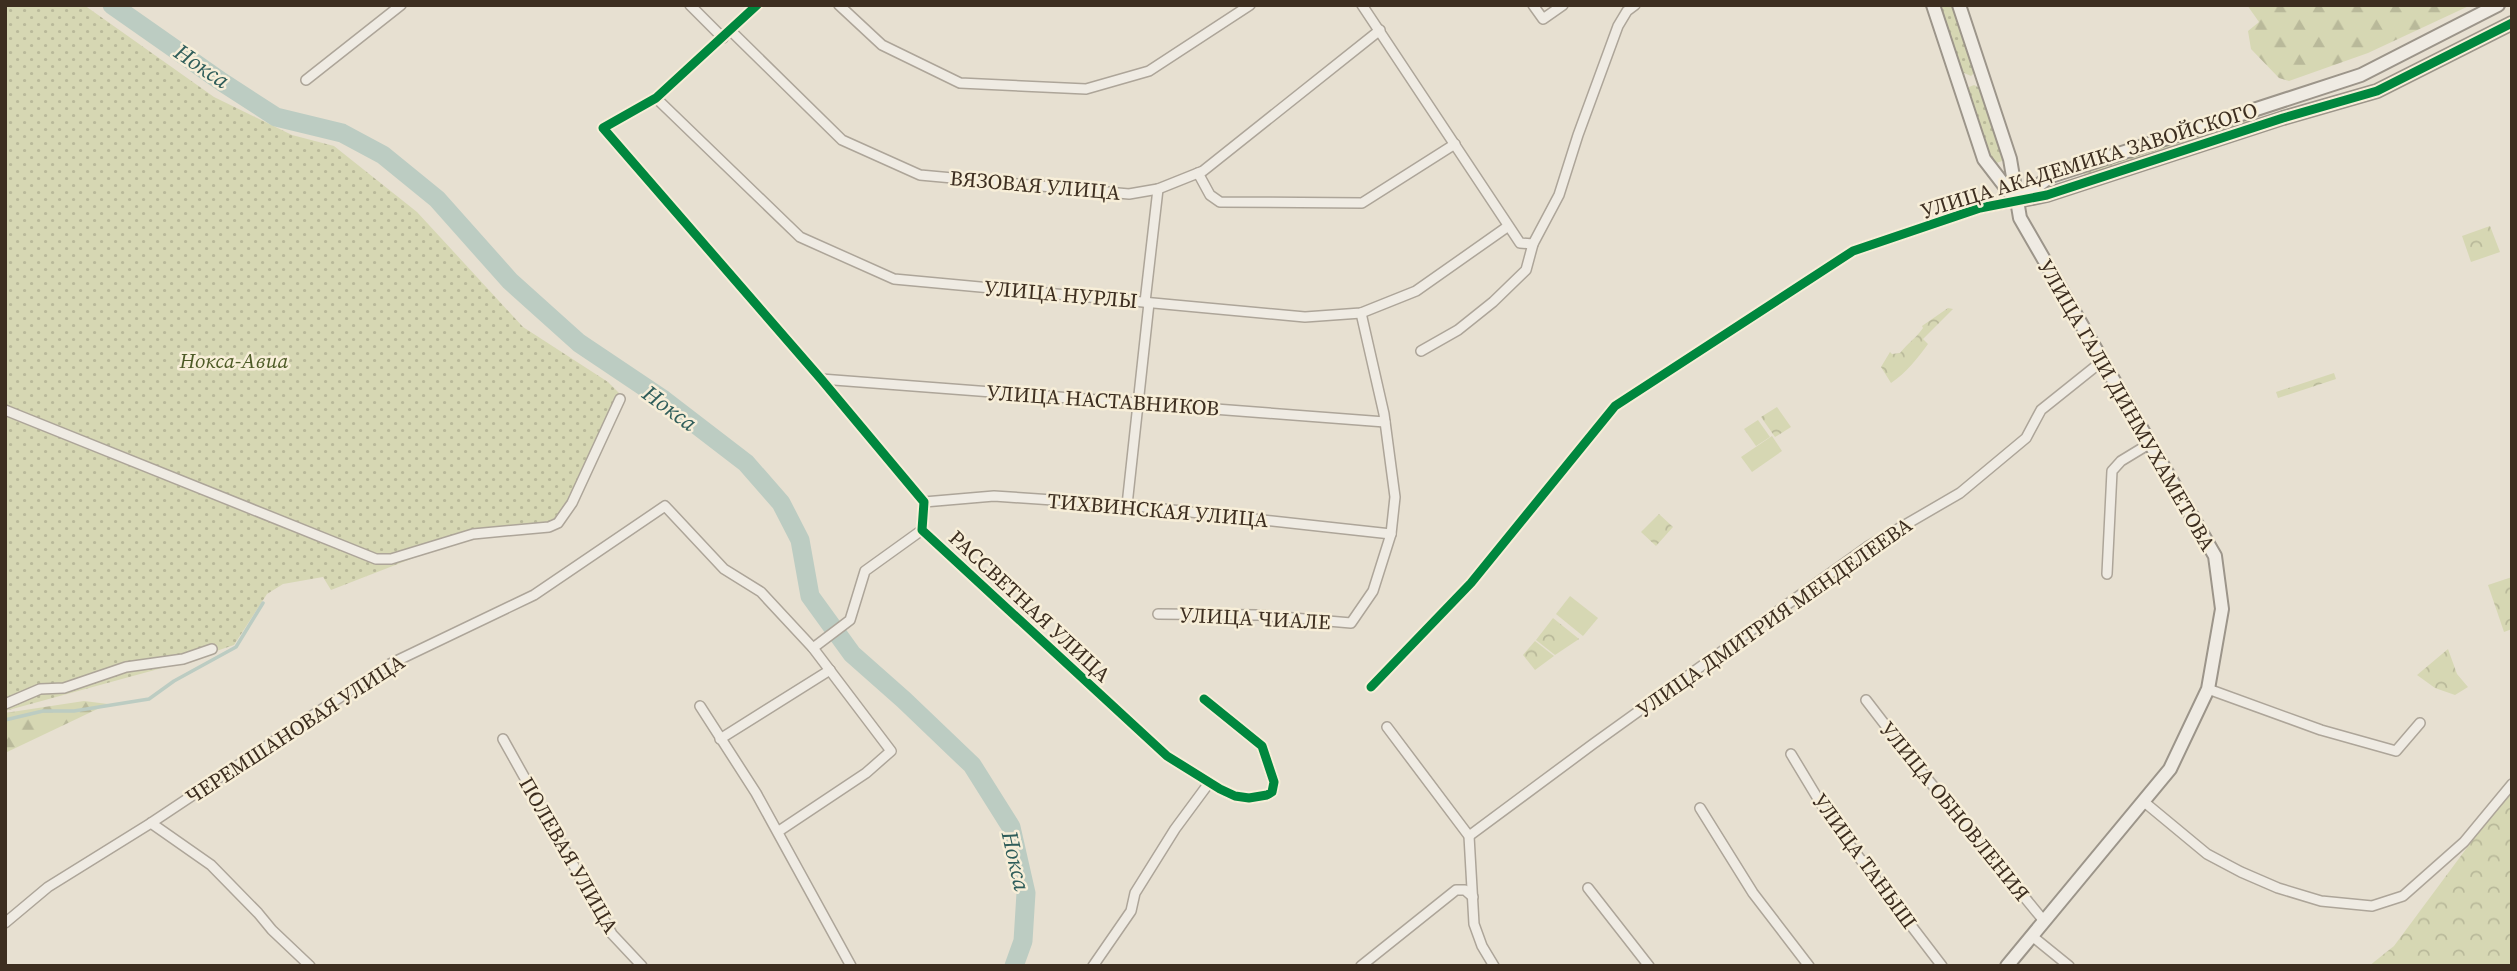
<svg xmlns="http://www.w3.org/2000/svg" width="2517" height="971" font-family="'Source Serif 4',serif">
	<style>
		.grass { fill: url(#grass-dots) }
		.forest { fill: url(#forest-firs) }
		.park { fill: url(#park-crowns) }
		.pitch { fill: #d6d7b3 }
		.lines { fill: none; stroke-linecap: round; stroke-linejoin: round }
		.stream { stroke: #bcccc2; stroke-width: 3.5 }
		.river { stroke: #bcccc2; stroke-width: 19 }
		.street-casing { stroke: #ada599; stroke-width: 12 }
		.secondary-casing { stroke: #9c958a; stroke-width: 16 }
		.street { stroke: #efebe3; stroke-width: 9 }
		.secondary { stroke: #efebe3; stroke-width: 12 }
		.cycleway-casing { stroke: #f7eed8; stroke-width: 13 }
		.cycleway { stroke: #00873e; stroke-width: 9 }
		.labels { text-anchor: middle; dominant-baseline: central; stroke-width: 5; stroke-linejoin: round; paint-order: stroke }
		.street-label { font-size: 21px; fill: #3d2e20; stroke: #f7eed8 }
		.park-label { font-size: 21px; font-style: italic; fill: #4d5a26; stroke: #f7eed8 }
		.water-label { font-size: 23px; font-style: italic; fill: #2f5d5a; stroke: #f7eed8 }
	</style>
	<defs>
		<pattern id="grass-dots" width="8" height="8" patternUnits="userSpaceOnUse" patternTransform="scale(1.75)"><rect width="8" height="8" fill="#d6d7b3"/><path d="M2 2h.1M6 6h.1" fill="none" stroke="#b9b99a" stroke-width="1.8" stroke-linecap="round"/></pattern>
		<pattern id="forest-firs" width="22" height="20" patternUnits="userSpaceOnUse" patternTransform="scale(1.75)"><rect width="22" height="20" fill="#d6d7b3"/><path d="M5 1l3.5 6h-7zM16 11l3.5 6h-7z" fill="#b9b99a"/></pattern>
		<pattern id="park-crowns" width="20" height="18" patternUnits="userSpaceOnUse" patternTransform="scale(1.75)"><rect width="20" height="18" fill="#d6d7b3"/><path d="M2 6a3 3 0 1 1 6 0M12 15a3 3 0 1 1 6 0" fill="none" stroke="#b9b99a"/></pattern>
	</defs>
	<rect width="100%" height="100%" fill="#e7e0d1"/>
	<!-- grass -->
	<g class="grass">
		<polygon points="5,5 84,5 214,97 292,135 334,146 417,212 523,327 608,382 624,398 571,510 558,525 477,537 452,543 331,590 323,577 283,584 267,594 234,645 184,662 5,711"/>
		<polygon points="1941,5 1956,5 1975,72 1971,76 1962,72"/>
		<polygon points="1974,85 1982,89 2005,160 1991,165 1968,94 1969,87"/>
		<polygon points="2254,113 2257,121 2085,177 2083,169"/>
	</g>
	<!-- forest -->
	<g class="forest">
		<polygon points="2247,5 2471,5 2368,53 2289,81 2279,78 2251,49 2248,31 2259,22"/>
		<polygon points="84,701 108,704 5,753 5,713"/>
	</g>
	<!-- park -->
	<g class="park">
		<polygon points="2490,226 2500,252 2471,262 2462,236"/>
		<path d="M1948,308l5,1 -30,30 5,5c-10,14 -22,29 -37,39l-10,-16 9,-15 2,2 8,-1c8,-10 16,-15 23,-25l-1,-2z"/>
		<polygon points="2334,373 2336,379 2278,398 2276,392"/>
		<polygon points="1777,407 1791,427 1775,437 1761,417"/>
		<polygon points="1758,420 1770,437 1756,446 1744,429"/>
		<polygon points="1659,514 1673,527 1656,546 1641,532"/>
		<polygon points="2512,577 2512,629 2504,632 2488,585"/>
		<polygon points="1553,618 1579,639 1555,655 1536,640"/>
		<polygon points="1535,641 1554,656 1535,670 1523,655"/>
		<polygon points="2448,649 2457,674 2468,687 2455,695 2435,688 2417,675"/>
		<polygon points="2512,787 2512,966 2369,966 2394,946"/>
	</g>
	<!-- pitch -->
	<g class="pitch">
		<polygon points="1772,436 1782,451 1752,472 1741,457"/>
		<polygon points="1570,596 1598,618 1583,636 1556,614"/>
	</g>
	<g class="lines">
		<!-- stream -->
		<polyline class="stream" points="5,720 43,711 74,711 149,699 174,681 236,647 263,603"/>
		<!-- river -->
		<polyline class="river" points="112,5 222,82 276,117 342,133 383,155 437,199 510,281 579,343 664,400 746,463 781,503 800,540 810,596 852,654 904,700 972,765 1011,827 1026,893 1023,941 1014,966"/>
		<!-- street casing -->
		<g class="street-casing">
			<g id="street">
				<polyline points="690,5 723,38"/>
				<polyline points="757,5 656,98 603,128 821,379 924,502 922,530 1167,756 1220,789 1235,796 1249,798 1267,795 1272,792 1274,782 1262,746 1204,699"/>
				<polyline points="839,5 882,45 960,83 1086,89 1149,71 1250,5"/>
				<polyline points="1362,5 1520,243 1533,244"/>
				<polyline points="1533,5 1543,19 1563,5"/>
				<polyline points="731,31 842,140 920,175 1129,194 1158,189 1203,171 1380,30"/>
				<polyline points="306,80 401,5"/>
				<polyline points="656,98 800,237 894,279 1305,317 1361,313 1416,291 1507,227"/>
				<polyline points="1198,173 1210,195 1220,202 1362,203 1455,144"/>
				<polyline points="1145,302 1158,189"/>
				<polyline points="1421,351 1458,330 1493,302 1526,270 1533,244 1559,195 1578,135 1618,26 1627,11 1635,5"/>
				<polyline points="821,379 1385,422"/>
				<polyline points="5,410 376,559 391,559 473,534 549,527 558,523 572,503 620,399"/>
				<polyline points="924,502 994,496 1127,505 1391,534"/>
				<polyline points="1127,505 1149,303"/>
				<polyline points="2107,574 2112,471 2121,461 2149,444"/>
				<polyline points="1158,614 1258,615 1351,623 1373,591 1391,534 1395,497 1384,414 1361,313"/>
				<polyline points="813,648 850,620 865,571 922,530"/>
				<polyline points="1371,687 1471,583 1615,406 1853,251 1980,208 2017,201"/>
				<polyline points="2208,689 2321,730 2396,751 2420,723"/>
				<polyline points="1866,700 1916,765 2044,921"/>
				<polyline points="5,704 40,689 64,688 126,667 183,659 212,649"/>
				<polyline points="700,706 756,793 851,966"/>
				<polyline points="1387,727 1469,836 1474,924 1482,946 1494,966"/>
				<polyline points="503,739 612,934 642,966"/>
				<polyline points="720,739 830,670"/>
				<polyline points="1791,754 1832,822 1942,966"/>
				<polyline points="2143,801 2207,854 2241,872 2278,888 2321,901 2372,906 2403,896 2464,842 2512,784"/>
				<polyline points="1700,808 1753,893 1809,966"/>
				<polyline points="151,823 211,865 258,913 272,930 310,966"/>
				<polyline points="1469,836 1593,744 1867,547 1960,493 2026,438 2041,410 2101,362"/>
				<polyline points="1588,888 1649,966"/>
				<polyline points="5,923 48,887 151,823 390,664 534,595 665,506 724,569 761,592 813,648 891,751 866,773 779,831"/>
				<polyline points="2032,936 2069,966"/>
				<polyline points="1093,966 1131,911 1135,893 1175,829 1209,783"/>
				<polyline points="1361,966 1456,890 1465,890 1473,897"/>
			</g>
		</g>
		<!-- secondary casing -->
		<g class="secondary-casing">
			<g id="secondary">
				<polyline points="1933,5 1984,159 2014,198"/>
				<polyline points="1959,5 2010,159 2020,218 2215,556 2222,609 2208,689 2170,769 2007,966"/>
				<polyline points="2020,199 2051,176 2361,75 2498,5"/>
				<polyline points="2017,201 2047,195 2283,118 2377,91 2512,23"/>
			</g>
		</g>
		<!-- street -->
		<use href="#street" class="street"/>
		<!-- secondary -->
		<use href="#secondary" class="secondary"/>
		<!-- cycleway casing -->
		<g class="cycleway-casing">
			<g id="cycleway">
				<polyline points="757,5 656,98 603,128 821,379 924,502 922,530 1167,756 1220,789 1235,796 1249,798 1267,795 1272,792 1274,782 1262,746 1204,699"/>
				<polyline points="1371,687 1471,583 1615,406 1853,251 1980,208 2047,195 2283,118 2377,91 2512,23"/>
			</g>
		</g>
		<!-- cycleway -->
		<use href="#cycleway" class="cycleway"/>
	</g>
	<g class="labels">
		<!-- street labels -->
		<g class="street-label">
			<text transform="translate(2089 160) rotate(-17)">УЛИЦА АКАДЕМИКА ЗАВОЙСКОГО</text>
			<text transform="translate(1035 185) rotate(5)">ВЯЗОВАЯ УЛИЦА</text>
			<text transform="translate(1061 294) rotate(5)">УЛИЦА НУРЛЫ</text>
			<text transform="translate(1103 400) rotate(4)">УЛИЦА НАСТАВНИКОВ</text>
			<text transform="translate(2127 405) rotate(60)">УЛИЦА ГАЛИ ДИНМУХАМЕТОВА</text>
			<text transform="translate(1158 510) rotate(5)">ТИХВИНСКАЯ УЛИЦА</text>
			<text transform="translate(1030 606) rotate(43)">РАССВЕТНАЯ УЛИЦА</text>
			<text transform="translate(1774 617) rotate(-35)">УЛИЦА ДМИТРИЯ МЕНДЕЛЕЕВА</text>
			<text transform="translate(1255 618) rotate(3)">УЛИЦА ЧИАЛЕ</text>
			<text transform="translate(295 729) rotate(-33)">ЧЕРЕМШАНОВАЯ УЛИЦА</text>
			<text transform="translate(1955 811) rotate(51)">УЛИЦА ОБНОВЛЕНИЯ</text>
			<text transform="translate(569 855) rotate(60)">ПОЛЕВАЯ УЛИЦА</text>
			<text transform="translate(1865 861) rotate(54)">УЛИЦА ТАНЫШ</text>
		</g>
		<!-- park labels -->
		<g class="park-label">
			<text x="234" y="360">Нокса-Авиа</text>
		</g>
		<!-- water labels -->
		<g class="water-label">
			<text transform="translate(202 66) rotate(34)">Нокса</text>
			<text transform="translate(670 408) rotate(36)">Нокса</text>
			<text transform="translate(1016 861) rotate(77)">Нокса</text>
		</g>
	</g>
	<!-- border -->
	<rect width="2517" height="971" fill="none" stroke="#3d2e20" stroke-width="14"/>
</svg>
